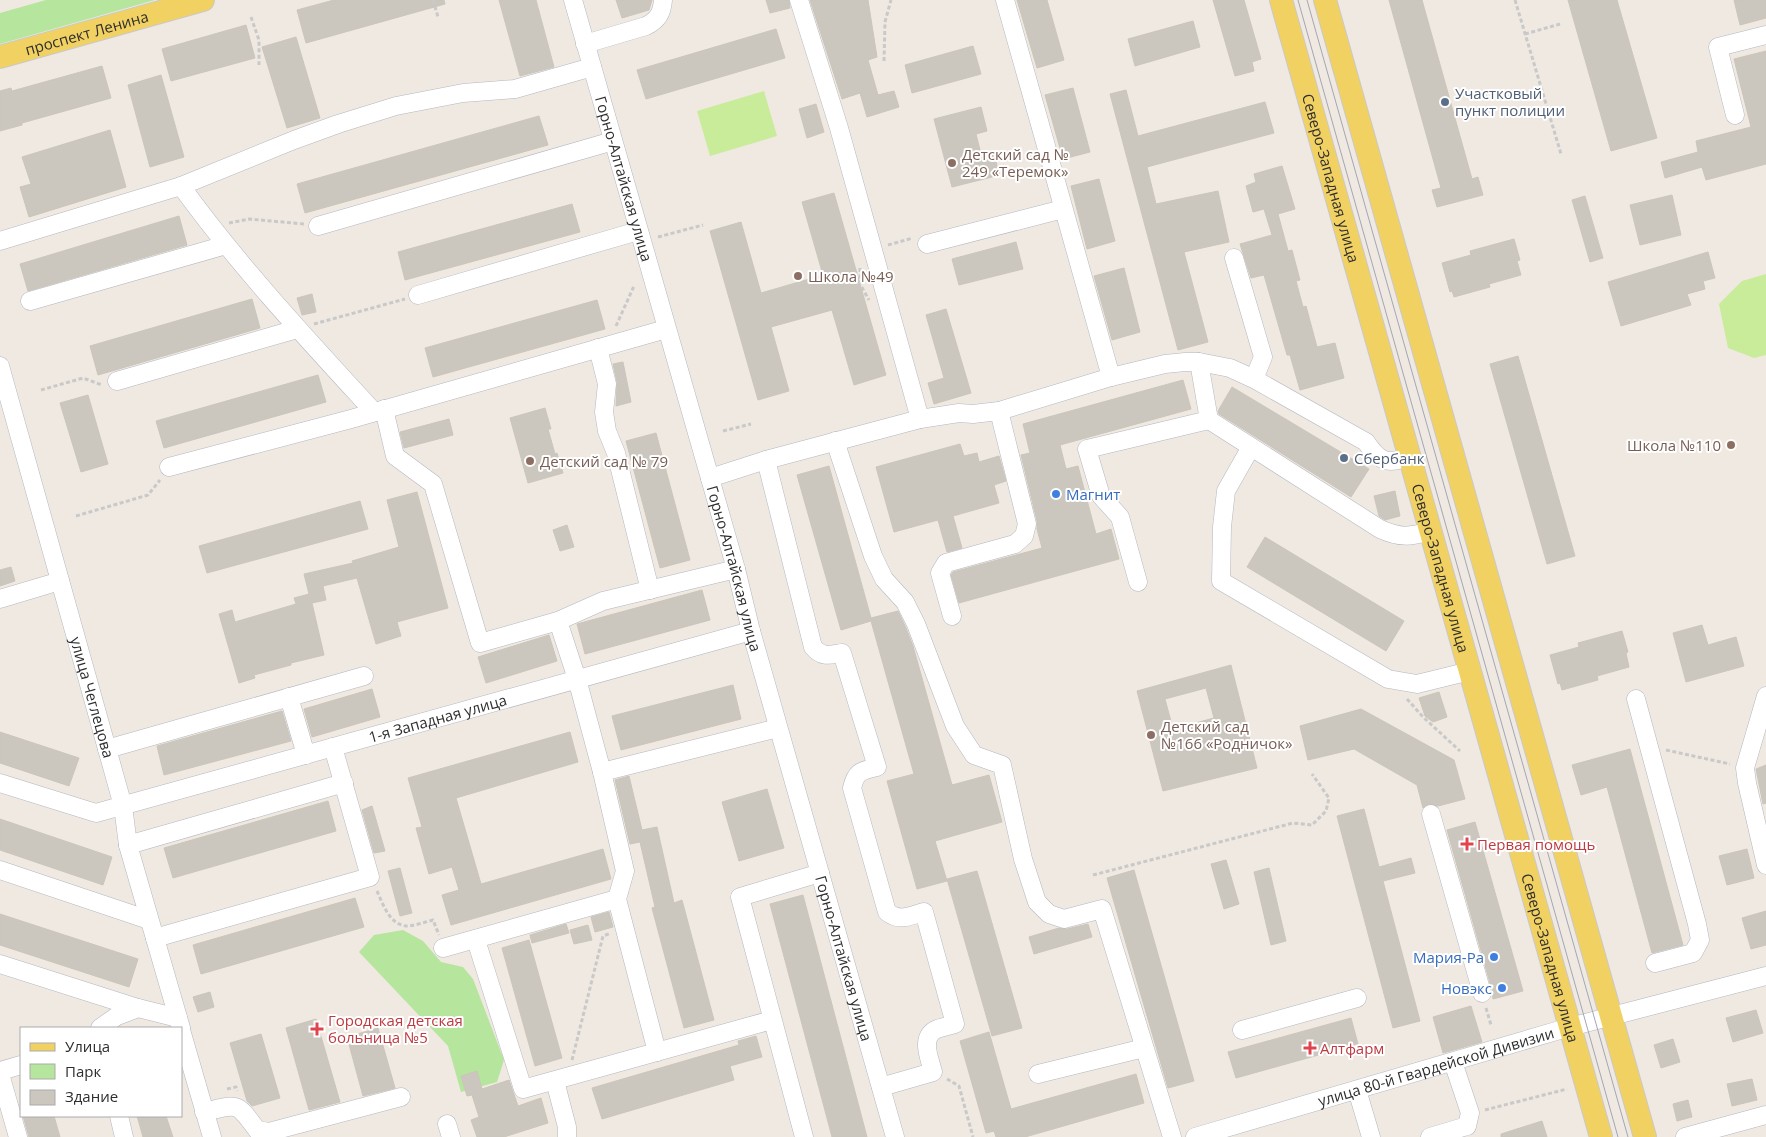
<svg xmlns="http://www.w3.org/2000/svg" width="1766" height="1137" font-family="'Open Sans',sans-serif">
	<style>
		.green { fill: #b6e59e }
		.pitch { fill: #c9ec9a }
		.building { fill: #cbc7bf; stroke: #cbc5ba; fill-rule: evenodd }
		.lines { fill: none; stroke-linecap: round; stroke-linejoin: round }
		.minor-casing { stroke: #b4b7c1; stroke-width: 19 }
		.major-casing { stroke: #c9c9c9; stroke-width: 24 }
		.path { stroke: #c9c9c9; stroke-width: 3; stroke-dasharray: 4 2.5; stroke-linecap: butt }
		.minor { stroke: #fff; stroke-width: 18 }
		.major { stroke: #f2d163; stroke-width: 22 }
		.tram { stroke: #a3a6b8; stroke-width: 1 }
		.service-dot { fill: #5c6f8a; stroke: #fff; stroke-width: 2 }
		.education-dot { fill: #8d6e63; stroke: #fff; stroke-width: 2 }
		.shop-dot { fill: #3f7fe0; stroke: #fff; stroke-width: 2 }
		.health-dot { fill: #e0444e; stroke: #fff; stroke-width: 2 }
		.labels { text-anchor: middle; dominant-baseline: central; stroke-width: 4; stroke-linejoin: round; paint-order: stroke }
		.street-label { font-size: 15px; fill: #2e2e2e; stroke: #fff }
		.service-label { font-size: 15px; fill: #4e5e75; stroke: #fff; text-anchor: start }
		.education-label { font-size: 15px; fill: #785e54; stroke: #fff; text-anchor: start }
		.shop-label { font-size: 15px; fill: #366cbe; stroke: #fff; text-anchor: end }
		.health-label { font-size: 15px; fill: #be3a42; stroke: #fff; text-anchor: start }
	</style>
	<rect width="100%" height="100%" fill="#efe9e1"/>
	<!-- green -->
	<g class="green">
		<polygon points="46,0 155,0 0,44 0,13"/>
		<polygon points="403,930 423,941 441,962 463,967 473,979 504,1060 497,1082 461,1092 448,1046 359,952 374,935"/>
	</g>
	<!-- pitch -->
	<g class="pitch">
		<polygon points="764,91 777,136 710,156 697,111"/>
		<polygon points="1766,274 1766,355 1754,358 1728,348 1719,304 1742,281"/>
	</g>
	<!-- building -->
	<g class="building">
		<polygon points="334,0 444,0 445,4 306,43 297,10"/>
		<polygon points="499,0 536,0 554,67 520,76"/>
		<polygon points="616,0 652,0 649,10 622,18"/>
		<polygon points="766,0 789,0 790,8 770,13"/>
		<polygon points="810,0 868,0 877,57 868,60 878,95 894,91 899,107 867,117 860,93 842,99"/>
		<polygon points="1017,0 1047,0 1064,60 1037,68"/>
		<polygon points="1213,0 1244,0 1261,59 1252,62 1254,71 1235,76"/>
		<polygon points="1389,0 1422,0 1472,179 1478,177 1483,195 1437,207 1432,190 1441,188"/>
		<polygon points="1568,0 1617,0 1657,138 1611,151"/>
		<polygon points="1734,0 1766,0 1766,18 1740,25"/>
		<polygon points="1193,21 1200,47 1135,66 1128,39"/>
		<polygon points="246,25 255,58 171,81 162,49"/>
		<polygon points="776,29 785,58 646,99 637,70"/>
		<polygon points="296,37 320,118 287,128 262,47"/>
		<polygon points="973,46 981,74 912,93 905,65"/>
		<polygon points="1766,51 1766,164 1706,180 1702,167 1665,178 1661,162 1698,152 1696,141 1751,127 1734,59"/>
		<polygon points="102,66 111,98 22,123 22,125 0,131 0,91 11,88 12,91"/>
		<polygon points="161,75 184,157 150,167 128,85"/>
		<polygon points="1073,88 1090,152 1063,159 1045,95"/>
		<polygon points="1126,90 1138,136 1265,102 1274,133 1147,167 1156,204 1218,191 1229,242 1184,252 1208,342 1178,350 1110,94"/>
		<polygon points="816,104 824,132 807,138 799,109"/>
		<polygon points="981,107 987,131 976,134 982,158 994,155 1000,175 952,187 934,119"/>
		<polygon points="539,116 548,145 305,213 297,184"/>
		<polygon points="110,130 126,187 29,217 20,187 31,184 22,157"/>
		<polygon points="1282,166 1295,209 1278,214 1288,251 1292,250 1300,280 1296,281 1303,307 1306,306 1317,347 1335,343 1344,378 1300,390 1290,355 1287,355 1264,275 1251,278 1240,244 1272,235 1264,209 1253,212 1246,186 1256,182 1254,174"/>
		<polygon points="1099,179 1115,241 1087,249 1071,186"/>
		<polygon points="834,193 886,375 854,385 832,310 771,327 789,391 758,400 710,231 741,222 761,293 823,275 802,202"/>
		<polygon points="1672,195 1681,235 1640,245 1630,205"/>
		<polygon points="1585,196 1603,258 1590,262 1572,200"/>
		<polygon points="572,204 580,232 405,280 398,252"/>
		<polygon points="179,216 187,245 28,291 20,264"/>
		<polygon points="1514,239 1520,260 1517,261 1521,275 1489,284 1490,287 1454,297 1452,291 1450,292 1442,263 1471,255 1470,251"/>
		<polygon points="1016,242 1023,269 959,285 952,259"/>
		<polygon points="1708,252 1715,278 1703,281 1705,289 1687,294 1691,305 1621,326 1608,282"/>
		<polygon points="1124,268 1140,332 1112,340 1094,276"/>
		<polygon points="312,294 316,312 302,315 297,298"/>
		<polygon points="252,299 260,328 98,375 90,346"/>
		<polygon points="597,300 605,329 433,377 425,348"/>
		<polygon points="946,309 971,393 934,404 928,383 944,378 926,315"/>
		<polygon points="1518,356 1575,556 1547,564 1490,364"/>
		<polygon points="623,362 631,402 616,406 617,382 613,364"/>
		<polygon points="318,375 326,402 164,448 156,421"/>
		<polygon points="1183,380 1191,409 1060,445 1066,469 1078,466 1096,534 1111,529 1119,559 959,603 951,575 953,572 1042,548 1037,529 1037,521 1021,455 1030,453 1023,424"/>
		<polygon points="1232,387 1369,469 1351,497 1219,414 1218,411"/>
		<polygon points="88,395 108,464 81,472 60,403"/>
		<polygon points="545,408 551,429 548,429 555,454 557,453 563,473 528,483 510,418"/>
		<polygon points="449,419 453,435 404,448 400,432"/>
		<polygon points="656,433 690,560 660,568 626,441"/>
		<polygon points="960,444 964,456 977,453 979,462 999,456 1006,481 994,485 999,503 953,516 962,548 947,552 938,520 894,532 876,467"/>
		<polygon points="829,466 871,618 898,611 906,628 913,646 952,785 989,775 1002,822 935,841 947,881 917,889 887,781 914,774 871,621 841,630 797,475"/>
		<polygon points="1395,491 1400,516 1385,520 1379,516 1374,496"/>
		<polygon points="417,492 448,608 397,622 401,636 376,644 357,578 323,586 326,600 312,603 324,655 291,663 291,665 254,675 255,678 239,683 219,614 232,610 235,622 296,604 294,598 309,594 304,574 353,563 352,561 399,547 387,500"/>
		<polygon points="360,501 368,529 207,573 199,546"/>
		<polygon points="567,525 574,547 560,551 553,530"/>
		<polygon points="1265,537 1404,621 1386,651 1247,567"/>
		<polygon points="11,567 15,581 0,586 0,570"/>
		<polygon points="702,590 710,620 585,654 577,624"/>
		<polygon points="1702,625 1708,645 1736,637 1744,666 1686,682 1673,633"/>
		<polygon points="1622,631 1628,652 1626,653 1629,667 1597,676 1598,680 1562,690 1560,683 1558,684 1550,655 1579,647 1578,643"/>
		<polygon points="549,635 557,661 486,683 478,657"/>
		<path d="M1231,665l26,103 -94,23 -26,-100zM1206,688l8,30 -41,11 -8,-30z"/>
		<polygon points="733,685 741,719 621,750 612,716"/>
		<polygon points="372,689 380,717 312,737 304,709"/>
		<polygon points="1439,692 1447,717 1433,722 1425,716 1419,698"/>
		<polygon points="1361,709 1454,760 1465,799 1438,806 1429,804 1423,808 1417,785 1354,749 1308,760 1300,726"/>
		<polygon points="282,711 291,741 164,775 157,746"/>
		<polygon points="0,732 79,758 69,786 0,763"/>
		<polygon points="570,732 578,762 456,798 481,884 603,849 611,879 451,925 442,895 459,890 452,867 429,874 416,828 422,827 408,778"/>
		<polygon points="1630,749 1683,945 1652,953 1607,787 1581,795 1572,765"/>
		<polygon points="1766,765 1766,803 1763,804 1756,769"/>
		<polygon points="629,776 642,830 657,827 674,903 682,900 714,1020 684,1028 652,908 655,907 640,842 630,844 615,780"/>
		<polygon points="767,789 784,848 739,861 722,802"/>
		<polygon points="328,801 336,831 173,878 164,848"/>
		<polygon points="372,806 385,851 374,853 362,810"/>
		<polygon points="1364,809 1379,867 1411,858 1415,873 1383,881 1420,1021 1393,1028 1337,816"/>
		<polygon points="0,819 112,857 103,885 0,850"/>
		<polygon points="1475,822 1523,991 1493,999 1492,990 1447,830"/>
		<polygon points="1747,849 1754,878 1727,885 1719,856"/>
		<polygon points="1226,860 1239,904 1224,909 1211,864"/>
		<polygon points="400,868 412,913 400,916 388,871"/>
		<polygon points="1269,868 1286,941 1271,945 1254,872"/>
		<polygon points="1134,870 1194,1081 1168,1088 1107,878"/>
		<polygon points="977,871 1022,1028 992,1036 947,879"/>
		<polygon points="803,895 867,1137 832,1137 770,904"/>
		<polygon points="355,898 364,927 201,974 193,945"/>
		<polygon points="1766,911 1766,945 1751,949 1742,918"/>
		<polygon points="609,912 613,927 595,932 591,917"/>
		<polygon points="0,914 138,959 129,987 0,945"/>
		<polygon points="566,924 569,933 532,943 530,935"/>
		<polygon points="1088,924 1092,937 1034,954 1029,937 1059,928 1067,929"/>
		<polygon points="588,925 592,940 574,944 570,930"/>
		<polygon points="529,940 562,1058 535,1066 502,948"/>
		<polygon points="210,992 214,1007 198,1012 193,997"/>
		<polygon points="1471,1006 1482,1042 1443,1053 1433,1017"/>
		<polygon points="1756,1010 1763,1033 1733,1042 1726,1018"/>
		<polygon points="1351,1018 1358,1044 1236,1078 1228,1052"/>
		<polygon points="316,1019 340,1102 309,1110 286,1028"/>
		<polygon points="378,1028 395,1088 363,1096 347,1037"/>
		<polygon points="989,1032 1011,1109 1136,1074 1144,1103 1025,1137 996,1137 994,1131 986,1133 960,1041"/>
		<polygon points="261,1034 280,1098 252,1106 247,1101 230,1043"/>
		<polygon points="756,1036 762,1057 730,1066 734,1080 602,1119 592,1088 739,1045 738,1041"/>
		<polygon points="1673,1039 1680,1062 1661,1068 1654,1045"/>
		<polygon points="477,1071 482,1089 509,1080 518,1106 541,1098 548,1123 504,1137 477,1137 471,1120 479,1117 472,1095 467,1096 461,1076"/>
		<polygon points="1752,1079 1757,1100 1732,1106 1727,1084"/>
		<polygon points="1688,1100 1692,1117 1677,1121 1673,1104"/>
		<polygon points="23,1116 54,1116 60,1137 29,1137"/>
		<polygon points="137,1116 166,1116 173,1137 143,1137"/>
		<polygon points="1542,1121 1547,1137 1501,1137 1501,1134"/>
	</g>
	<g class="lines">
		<!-- minor casing -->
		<g class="minor-casing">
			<g id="minor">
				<path id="s1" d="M573,0l163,569 15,62 144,506"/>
				<polyline points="799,0 839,128 920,419"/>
				<polyline points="1005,0 1111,377"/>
				<path d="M585,44l61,-18c12,-6 16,-13 17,-26"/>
				<polyline points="1735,115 1718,47 1766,35"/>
				<path d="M181,186c58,80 126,153 193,226"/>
				<polyline points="318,226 613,141"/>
				<polyline points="0,241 181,186 294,140 338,124 396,106 463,93 515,89 592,67"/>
				<polyline points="927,244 1063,209"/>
				<polyline points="1234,258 1263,357 1254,379"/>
				<polyline points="418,295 638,231"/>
				<polyline points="30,301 226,245"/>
				<polyline points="598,348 607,384 604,412 607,431 616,453 650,590"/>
				<path id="s2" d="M0,366l123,440 5,39 53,183"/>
				<polyline points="117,381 297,329"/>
				<polyline points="384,409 395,456 433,484 480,643 558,621 603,601 736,569"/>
				<path d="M1209,420l171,109c20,9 29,8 51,2"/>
				<polyline points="835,441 873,556 884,579 905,602 916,624 955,726 974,755 1002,765 1023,859 1037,902 1049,914 1064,919 1102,909 1172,1137"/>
				<polyline points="1251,447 1226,491 1222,527 1221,581 1388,679 1417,684 1470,671"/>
				<path d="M766,460l47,187c9,11 17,8 29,6l35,114c-16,4 -21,4 -25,21l35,124c13,10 22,4 37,0l31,112c-6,2 -14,3 -20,6 -15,9 -5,29 -2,42l-52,15"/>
				<polyline points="169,467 351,419 666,329"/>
				<path d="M710,478l56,-18 154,-41 39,-6 14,1 26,-3 112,-34 54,-13 20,-2h14l31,6 24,11 112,63c14,21 21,22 44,15"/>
				<polyline points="1138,582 1120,517 1101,496 1087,449 1209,420 1199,362"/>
				<polyline points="0,599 60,581"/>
				<polyline points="952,616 940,573 946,563 1015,544 1024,536 1027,524 999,411"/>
				<polyline points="558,621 577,679 602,772 625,871 617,899 657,1052"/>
				<polyline points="1766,696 1745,768 1747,783 1766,865"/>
				<polyline points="289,697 306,755"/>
				<polyline points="1636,699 1697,924 1700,940 1693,953 1655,963"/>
				<polyline points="107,749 364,676"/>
				<polyline points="602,772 778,728"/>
				<path id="s3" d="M0,783l96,30 655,-182"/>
				<polyline points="1431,814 1482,993"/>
				<polyline points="128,845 344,783"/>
				<polyline points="0,870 149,920"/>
				<polyline points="155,938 370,877 333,747"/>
				<polyline points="476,940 523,1089 772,1020"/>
				<polyline points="443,948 617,899"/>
				<polyline points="0,964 138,1008"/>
				<polyline points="100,1028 117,1016 138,1008 178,1018"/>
				<polyline points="181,1030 212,1137"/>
				<polyline points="1242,1030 1357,998"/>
				<polyline points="0,1071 21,1065"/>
				<polyline points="0,1074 18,1137"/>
				<polyline points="1038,1074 1144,1048"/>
				<polyline points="555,1081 567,1127 567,1137"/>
				<polyline points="1357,1090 1371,1137"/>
				<path d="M204,1112c34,-8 32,-11 53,18l12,2 132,-35"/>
				<polyline points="119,1116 124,1137"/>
				<polyline points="447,1124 451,1137"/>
				<polyline points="804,1137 740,897 820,873"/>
				<path id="s4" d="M1195,1137l375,-110 196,-51"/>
				<polyline points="1430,1137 1467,1126 1470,1113 1453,1062"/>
				<polyline points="1685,1137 1766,1115"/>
			</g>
		</g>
		<!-- major casing -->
		<g class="major-casing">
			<g id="major">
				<path id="s5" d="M1281,0l320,1137"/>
				<polyline points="1325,0 1645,1137"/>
				<path id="s6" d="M0,57l203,-57"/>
			</g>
		</g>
		<!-- path -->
		<g class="path">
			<polyline points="433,0 438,17"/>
			<polyline points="1515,0 1561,154"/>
			<polyline points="251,17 259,40 259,65"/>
			<polyline points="1525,34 1560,24"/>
			<polyline points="884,61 885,22 891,0"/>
			<polyline points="229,223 249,219 304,224"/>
			<polyline points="658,237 703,225"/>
			<polyline points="888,245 913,238"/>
			<polyline points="860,268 860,284 869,300"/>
			<polyline points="314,324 405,299"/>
			<polyline points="616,326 634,286"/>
			<polyline points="41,390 83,378 102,385"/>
			<polyline points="723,431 751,424"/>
			<polyline points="76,516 148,495 160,480"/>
			<polyline points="1407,699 1423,717 1460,751"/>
			<polyline points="1666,750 1730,764"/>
			<polyline points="1093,875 1293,823 1312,825 1326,811 1329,798 1312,774"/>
			<path d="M377,891c6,13 12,33 29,35 8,0 19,-4 27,-6l6,15"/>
			<polyline points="1486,1008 1491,1025"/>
			<polyline points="572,1060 603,936 611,933"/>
			<polyline points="947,1079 959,1086 973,1137"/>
			<polyline points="227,1089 236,1087 237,1091"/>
			<polyline points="1485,1110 1567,1089"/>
		</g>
		<!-- minor -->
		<use href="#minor" class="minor"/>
		<!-- major -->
		<use href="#major" class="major"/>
		<!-- tram -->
		<g class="tram">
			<polyline points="1298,0 1618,1137"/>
			<polyline points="1307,0 1628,1137"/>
		</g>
	</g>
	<!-- markers -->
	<g class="service-dot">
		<circle cx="1445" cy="102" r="5"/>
		<circle cx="1344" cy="458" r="5"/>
	</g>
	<g class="education-dot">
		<circle cx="952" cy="163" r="5"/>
		<circle cx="798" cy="276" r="5"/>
		<circle cx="1731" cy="445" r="5"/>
		<circle cx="530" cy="461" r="5"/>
		<circle cx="1151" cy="735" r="5"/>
	</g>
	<g class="shop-dot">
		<circle cx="1056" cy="494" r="5"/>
		<circle cx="1494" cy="957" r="5"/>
		<circle cx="1502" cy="988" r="5"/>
	</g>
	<g class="health-dot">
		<path d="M1464.5 836.5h5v5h5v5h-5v5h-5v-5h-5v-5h5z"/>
		<path d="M314.5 1021.5h5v5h5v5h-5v5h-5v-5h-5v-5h5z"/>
		<path d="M1307.5 1040.5h5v5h5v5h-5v5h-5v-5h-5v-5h5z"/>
	</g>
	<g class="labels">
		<!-- street labels -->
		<g class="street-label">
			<text stroke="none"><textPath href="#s6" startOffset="90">проспект Ленина</textPath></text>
			<text stroke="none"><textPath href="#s1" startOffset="186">Горно-Алтайская улица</textPath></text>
			<text stroke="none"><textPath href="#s5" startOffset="185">Северо-Западная улица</textPath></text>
			<text stroke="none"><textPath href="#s1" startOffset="591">Горно-Алтайская улица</textPath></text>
			<text stroke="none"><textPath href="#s5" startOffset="590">Северо-Западная улица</textPath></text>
			<text stroke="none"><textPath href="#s2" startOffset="344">улица Чеглецова</textPath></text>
			<text stroke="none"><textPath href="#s3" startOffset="455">1-я Западная улица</textPath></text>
			<text stroke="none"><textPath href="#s1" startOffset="996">Горно-Алтайская улица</textPath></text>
			<text stroke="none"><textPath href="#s5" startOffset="995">Северо-Западная улица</textPath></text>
			<text stroke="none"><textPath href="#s4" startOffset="251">улица 80-й Гвардейской Дивизии</textPath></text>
		</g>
		<!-- service labels -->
		<g class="service-label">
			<text x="1455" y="93">Участковый<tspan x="1455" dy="17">пункт полиции</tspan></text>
			<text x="1354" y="458">Сбербанк</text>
		</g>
		<!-- education labels -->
		<g class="education-label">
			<text x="962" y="154">Детский сад №<tspan x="962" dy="17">249 «Теремок»</tspan></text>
			<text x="808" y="276">Школа №49</text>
			<text x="1721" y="445" text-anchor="end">Школа №110</text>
			<text x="540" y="461">Детский сад № 79</text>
			<text x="1161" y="726">Детский сад<tspan x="1161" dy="17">№166 «Родничок»</tspan></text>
		</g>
		<!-- shop labels -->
		<g class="shop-label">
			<text x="1066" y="494" text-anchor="start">Магнит</text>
			<text x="1484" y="957">Мария-Ра</text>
			<text x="1492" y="988">Новэкс</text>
		</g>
		<!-- health labels -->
		<g class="health-label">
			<text x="1477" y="844">Первая помощь</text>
			<text x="328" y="1020">Городская детская<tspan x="328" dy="17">больница №5</tspan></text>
			<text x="1320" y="1048">Алтфарм</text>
		</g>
	</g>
	<!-- legend -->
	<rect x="20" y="1027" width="162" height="90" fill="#ffffff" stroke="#ababab"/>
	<rect x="30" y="1043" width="25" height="8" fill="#f2d163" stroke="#ababab"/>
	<text x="65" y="1052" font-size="15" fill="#2e2e2e">Улица</text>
	<rect x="30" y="1064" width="25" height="15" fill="#b6e59e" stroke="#ababab"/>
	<text x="65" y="1077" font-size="15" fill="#2e2e2e">Парк</text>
	<rect x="30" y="1090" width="25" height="15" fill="#cbc7bf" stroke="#ababab"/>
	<text x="65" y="1102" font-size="15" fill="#2e2e2e">Здание</text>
</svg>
